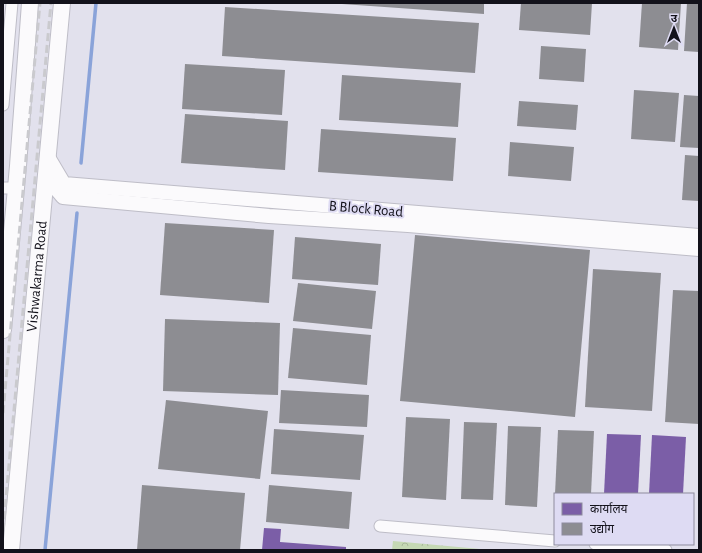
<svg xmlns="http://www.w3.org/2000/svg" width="702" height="553" font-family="'Alegreya Sans','Noto Sans Devanagari',sans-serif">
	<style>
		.park { fill: url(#park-crowns) }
		.offices { fill: #7b5ea7 }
		.industry { fill: #8d8d92 }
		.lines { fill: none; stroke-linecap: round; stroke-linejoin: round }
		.stream { stroke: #8aa3d9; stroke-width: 3.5 }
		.minor-casing { stroke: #bebdc7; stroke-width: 13 }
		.tertiary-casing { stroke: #bebdc7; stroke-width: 16 }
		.secondary-casing { stroke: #bebdc7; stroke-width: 18 }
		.minor { stroke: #fbfafc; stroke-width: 11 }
		.tertiary { stroke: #fbfafc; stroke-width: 14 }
		.secondary { stroke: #fbfafc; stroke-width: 16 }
		.rail { stroke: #cacace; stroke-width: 3; stroke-dasharray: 8 4; stroke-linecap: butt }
		.labels { text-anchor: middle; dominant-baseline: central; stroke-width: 4; stroke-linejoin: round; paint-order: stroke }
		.street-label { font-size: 15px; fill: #13121b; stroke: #dedbf3 }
	</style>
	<defs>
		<pattern id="park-crowns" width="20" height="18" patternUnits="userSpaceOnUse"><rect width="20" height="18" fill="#c5d8b4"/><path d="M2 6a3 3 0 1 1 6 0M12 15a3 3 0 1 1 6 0" fill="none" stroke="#a8b89a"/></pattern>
	</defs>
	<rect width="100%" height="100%" fill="#e2e1ed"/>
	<!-- park -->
	<polygon class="park" points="393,541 491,550 392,550"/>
	<!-- offices -->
	<g class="offices">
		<polygon points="607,434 641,435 638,494 604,494"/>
		<polygon points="652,435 686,437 683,494 649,494"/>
		<polygon points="264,528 281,529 280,542 346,547 346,550 262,550"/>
	</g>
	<!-- industry -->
	<g class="industry">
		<polygon points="342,3 484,3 484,14 342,4"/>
		<polygon points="521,3 592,3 590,35 519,30"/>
		<polygon points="642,3 681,3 678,50 639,47"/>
		<polygon points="687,3 699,4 699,52 684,51"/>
		<polygon points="225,7 479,23 475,73 222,56"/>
		<polygon points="541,46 586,49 584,82 539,79"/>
		<polygon points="185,64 285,70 282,115 182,109"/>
		<polygon points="342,75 461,83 458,127 339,120"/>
		<polygon points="634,90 679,93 675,142 631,139"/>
		<polygon points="684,95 699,96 699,148 680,147"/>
		<polygon points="519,101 578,105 576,130 517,126"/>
		<polygon points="185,114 288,121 285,170 181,163"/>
		<polygon points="321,129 456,138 453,181 318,172"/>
		<polygon points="510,142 574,147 571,181 508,176"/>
		<polygon points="685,155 699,156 699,201 682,200"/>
		<polygon points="165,223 274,230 269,303 160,295"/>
		<polygon points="415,235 590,250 575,417 400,401"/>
		<polygon points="295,237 381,244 378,285 292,279"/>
		<polygon points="593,269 661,273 652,411 585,407"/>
		<polygon points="298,283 376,291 372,329 293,321"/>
		<polygon points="673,290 699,291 699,424 665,422"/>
		<polygon points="165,319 280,323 278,395 163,391"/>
		<polygon points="293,328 371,335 367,385 288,378"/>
		<polygon points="281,390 369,395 367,427 279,423"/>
		<polygon points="166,400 268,411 260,479 158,469"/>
		<polygon points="406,417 450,419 446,500 402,497"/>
		<polygon points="464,422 497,423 493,500 461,499"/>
		<polygon points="508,426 541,427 537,507 505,505"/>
		<polygon points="274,429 364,435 360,480 271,474"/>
		<polygon points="558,430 594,431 591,494 555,494"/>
		<polygon points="142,485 245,493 240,550 137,550"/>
		<polygon points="269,485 352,492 349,529 266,522"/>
	</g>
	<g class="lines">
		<!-- stream -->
		<g class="stream">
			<polyline points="81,163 96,3"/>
			<polyline points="45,550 77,213"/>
		</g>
		<!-- minor casing -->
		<g class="minor-casing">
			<g id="minor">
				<polyline points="3,105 12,3"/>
				<polyline points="3,188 16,188"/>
				<polyline points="380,526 555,541"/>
				<polyline points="595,544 666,550"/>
			</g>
		</g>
		<!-- tertiary casing -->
		<g class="tertiary-casing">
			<g id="tertiary">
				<polyline points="48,157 64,184 699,236"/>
				<polyline points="46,177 63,197 269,216 408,225 699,249"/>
			</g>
		</g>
		<!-- secondary casing -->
		<g class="secondary-casing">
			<g id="secondary">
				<polyline points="3,330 18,166 30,3"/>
				<path id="s1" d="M11,550l51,-547"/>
			</g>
		</g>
		<!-- minor -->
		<use href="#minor" class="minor"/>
		<!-- tertiary -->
		<use href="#tertiary" class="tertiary"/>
		<!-- secondary -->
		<use href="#secondary" class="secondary"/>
		<!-- rail -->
		<g class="rail">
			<polyline points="3,413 40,3"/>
			<polyline points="3,531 51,3"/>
		</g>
	</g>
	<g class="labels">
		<!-- street labels -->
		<g class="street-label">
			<text transform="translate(366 209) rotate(5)">B Block Road</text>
			<text stroke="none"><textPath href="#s1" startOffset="275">Vishwakarma Road</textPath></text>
		</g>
	</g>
	<!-- border -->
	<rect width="702" height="553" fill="none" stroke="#13121b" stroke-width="8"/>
	<!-- legend -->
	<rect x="554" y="493" width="140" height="52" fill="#dedbf3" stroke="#8d8b9d"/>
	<rect x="562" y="503" width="20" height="12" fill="#7b5ea7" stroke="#8d8b9d"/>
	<text x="590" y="513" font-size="12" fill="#13121b">कार्यालय</text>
	<rect x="562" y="523" width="20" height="12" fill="#8d8d92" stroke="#8d8b9d"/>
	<text x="590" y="533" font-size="12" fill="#13121b">उद्योग</text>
	<!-- north arrow -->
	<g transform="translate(674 28)" stroke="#dedbf3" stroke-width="3" paint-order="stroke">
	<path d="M0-3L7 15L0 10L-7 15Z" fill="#13121b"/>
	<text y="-6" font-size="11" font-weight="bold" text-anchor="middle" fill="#13121b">उ</text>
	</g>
</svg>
